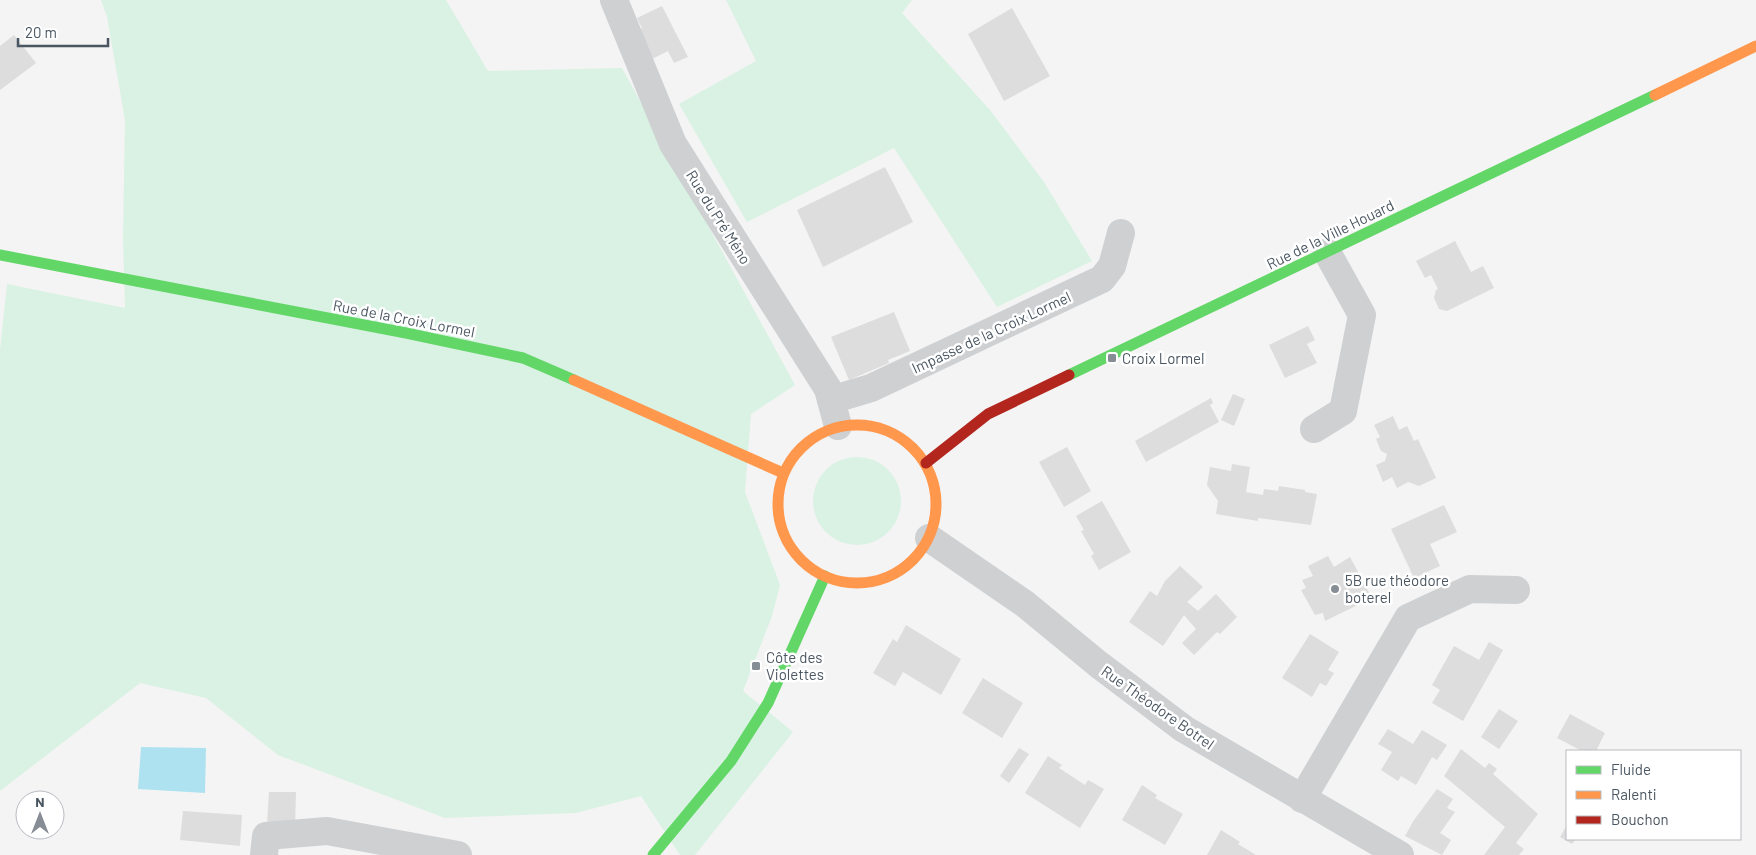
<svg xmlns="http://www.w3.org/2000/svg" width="1756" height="855" font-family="Barlow,sans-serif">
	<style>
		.green { fill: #d9f2e3 }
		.water { fill: #aee2f0 }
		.building { fill: #ddddde }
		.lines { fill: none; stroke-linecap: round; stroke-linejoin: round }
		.street { stroke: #ced0d2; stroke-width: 28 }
		.fast { stroke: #63d668; stroke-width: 11 }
		.slow { stroke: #ff974d; stroke-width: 11 }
		.jam { stroke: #b3261e; stroke-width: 11 }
		.poi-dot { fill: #868d94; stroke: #fff; stroke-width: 2 }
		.labels { text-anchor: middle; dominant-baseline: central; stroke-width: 5; stroke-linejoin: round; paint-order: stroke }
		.street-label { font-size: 15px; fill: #4a5661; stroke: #fff }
		.poi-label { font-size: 15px; fill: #4a5661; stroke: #fff; text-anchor: start }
	</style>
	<rect width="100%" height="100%" fill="#f4f4f4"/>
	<!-- green -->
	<g class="green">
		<polygon points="101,0 446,0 488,71 622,68 795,385 751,414 745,492 780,585 772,616 743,691 793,732 695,855 680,855 641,796 576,813 445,818 278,755 206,698 140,683 0,791 0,350 7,284 125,308 123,239 125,120 107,17"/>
		<polygon points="726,0 912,0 902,13 990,110 1044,182 1092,261 997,307 894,148 747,222 679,104 756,61"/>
		<circle cx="857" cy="501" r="44"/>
	</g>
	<!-- water -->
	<polygon class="water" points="141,747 206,748 205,793 138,789"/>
	<!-- building -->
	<g class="building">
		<polygon points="662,6 688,57 674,63 668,51 652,59 638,31 642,28 637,18"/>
		<polygon points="1012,8 1050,76 1004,101 968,34"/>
		<polygon points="14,35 36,63 0,90 0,46"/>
		<polygon points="885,167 913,222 823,267 797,210"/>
		<polygon points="1455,241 1471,272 1483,266 1494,288 1447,311 1439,309 1434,298 1436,290 1438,289 1431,275 1425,278 1416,261"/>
		<polygon points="894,312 910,351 888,360 889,363 849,380 831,337"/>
		<polygon points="1308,326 1315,340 1307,344 1317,363 1285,378 1269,345"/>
		<polygon points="1233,394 1245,399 1234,426 1221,420"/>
		<polygon points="1211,398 1213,403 1210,405 1219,422 1146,462 1135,441"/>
		<polygon points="1393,416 1399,430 1407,426 1414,441 1418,439 1436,478 1419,486 1408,482 1397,488 1392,477 1383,482 1376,465 1385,461 1387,454 1381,451 1376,439 1380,437 1374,425"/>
		<polygon points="1067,447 1091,491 1064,507 1039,462"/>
		<polygon points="1232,464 1250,467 1246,492 1263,495 1264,489 1278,491 1279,486 1305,490 1305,492 1317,494 1311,525 1258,518 1258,521 1216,514 1218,501 1207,485 1210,467 1231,471"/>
		<polygon points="1102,501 1131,552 1099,570 1091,556 1094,554 1081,531 1084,530 1076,516"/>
		<polygon points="1444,505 1457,532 1430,544 1440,566 1414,578 1391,529"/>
		<polygon points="1328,556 1334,567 1350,557 1372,598 1325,621 1323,613 1315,615 1301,590 1306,588 1302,580 1313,576 1308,566"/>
		<polygon points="1180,566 1203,587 1187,602 1198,611 1216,594 1237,617 1220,634 1217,632 1194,655 1182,643 1196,629 1184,615 1163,646 1129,622 1150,591 1157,596 1165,581"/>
		<polygon points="906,625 961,659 941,695 903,672 895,686 873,673 893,639 897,642"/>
		<polygon points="1310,634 1339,652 1328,670 1334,673 1326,686 1320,683 1312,697 1282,678"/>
		<polygon points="1489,642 1503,650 1463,721 1432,703 1440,690 1432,685 1454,646 1479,660"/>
		<polygon points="983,678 1023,703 1002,738 962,713"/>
		<polygon points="1499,709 1518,721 1499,749 1481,737"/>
		<polygon points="1570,714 1605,733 1596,751 1582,751 1557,738"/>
		<polygon points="1388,729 1413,744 1422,730 1447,745 1437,760 1432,757 1416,785 1401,776 1398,781 1381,770 1392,752 1378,744"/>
		<polygon points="1019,748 1029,754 1009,783 1000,776"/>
		<polygon points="1461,749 1485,768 1489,763 1497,769 1493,774 1538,814 1516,843 1524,849 1519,855 1484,855 1505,827 1444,776"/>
		<polygon points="1048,756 1062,765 1059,768 1085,785 1088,780 1104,789 1080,828 1025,793"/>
		<polygon points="1142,785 1157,795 1155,798 1183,814 1165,845 1122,820"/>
		<polygon points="1437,789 1453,799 1447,808 1455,812 1440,833 1451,840 1442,855 1405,836 1414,820"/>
		<polygon points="269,792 296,792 295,827 267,824"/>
		<polygon points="183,811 242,815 240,846 180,840"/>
		<polygon points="1567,825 1567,839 1576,839 1572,844 1560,837"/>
		<polygon points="1221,830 1240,842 1238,844 1256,855 1207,855"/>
	</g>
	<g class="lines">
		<!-- street -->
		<g class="street">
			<polyline points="614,0 673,144 828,389 838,426"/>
			<polyline points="831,400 871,388 1102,279 1112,266 1121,233"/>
			<polyline points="1314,429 1343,411 1362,315 1327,252"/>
			<polyline points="929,538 1025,604 1098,664 1184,729 1400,855"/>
			<polyline points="1302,799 1408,618 1470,589 1516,590"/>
			<polyline points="264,855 266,836 327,831 458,855"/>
		</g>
		<!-- fast -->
		<g class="fast">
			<polyline points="0,255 406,333 523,358 574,380"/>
			<polyline points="1069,375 1655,95"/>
			<polyline points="653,855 731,761 768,703 825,576"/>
		</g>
		<!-- slow -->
		<g class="slow">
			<polyline points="1655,95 1756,46"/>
			<polyline points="574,380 783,473"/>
			<circle cx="857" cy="504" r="79"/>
		</g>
		<!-- jam -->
		<polyline class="jam" points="926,463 988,414 1069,375"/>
	</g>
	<!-- markers -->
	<g class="poi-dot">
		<rect x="1107" y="353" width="10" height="10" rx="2.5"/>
		<circle cx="1335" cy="589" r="5"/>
		<rect x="751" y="661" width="10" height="10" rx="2.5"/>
	</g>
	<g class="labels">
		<!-- street labels -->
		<g class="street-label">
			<text transform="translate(719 217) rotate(58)">Rue du Pré Méno</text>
			<text transform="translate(1330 234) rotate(-26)">Rue de la Ville Houard</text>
			<text transform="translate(404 318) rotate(11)">Rue de la Croix Lormel</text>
			<text transform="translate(991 332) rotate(-25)">Impasse de la Croix Lormel</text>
			<text transform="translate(1158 707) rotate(35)">Rue Théodore Botrel</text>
		</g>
		<!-- poi labels -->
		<g class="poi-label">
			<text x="1122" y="358">Croix Lormel</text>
			<text x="1345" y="580">5B rue théodore<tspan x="1345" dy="17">boterel</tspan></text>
			<text x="766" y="657">Côte des<tspan x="766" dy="17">Violettes</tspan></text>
		</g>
	</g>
	<!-- legend -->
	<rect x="1566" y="750" width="175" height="90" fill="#ffffff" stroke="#b7bbc0"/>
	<rect x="1576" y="766" width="25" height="8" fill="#63d668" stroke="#b7bbc0"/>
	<text x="1611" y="775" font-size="15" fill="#4a5661">Fluide</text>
	<rect x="1576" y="791" width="25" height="8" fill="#ff974d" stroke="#b7bbc0"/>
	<text x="1611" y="800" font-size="15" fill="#4a5661">Ralenti</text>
	<rect x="1576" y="816" width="25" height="8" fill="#b3261e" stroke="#b7bbc0"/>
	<text x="1611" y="825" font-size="15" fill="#4a5661">Bouchon</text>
	<!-- north arrow -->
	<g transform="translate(40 815)"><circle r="24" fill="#ffffff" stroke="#b7bbc0"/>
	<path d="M0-4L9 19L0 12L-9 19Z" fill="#868d94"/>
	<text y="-8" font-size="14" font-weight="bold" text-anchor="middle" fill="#4a5661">N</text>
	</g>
	<!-- scale -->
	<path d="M18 38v8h90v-8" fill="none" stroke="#4a5661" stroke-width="2.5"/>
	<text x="25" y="38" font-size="15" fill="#4a5661" stroke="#ffffff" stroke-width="4" paint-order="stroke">20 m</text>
</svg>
